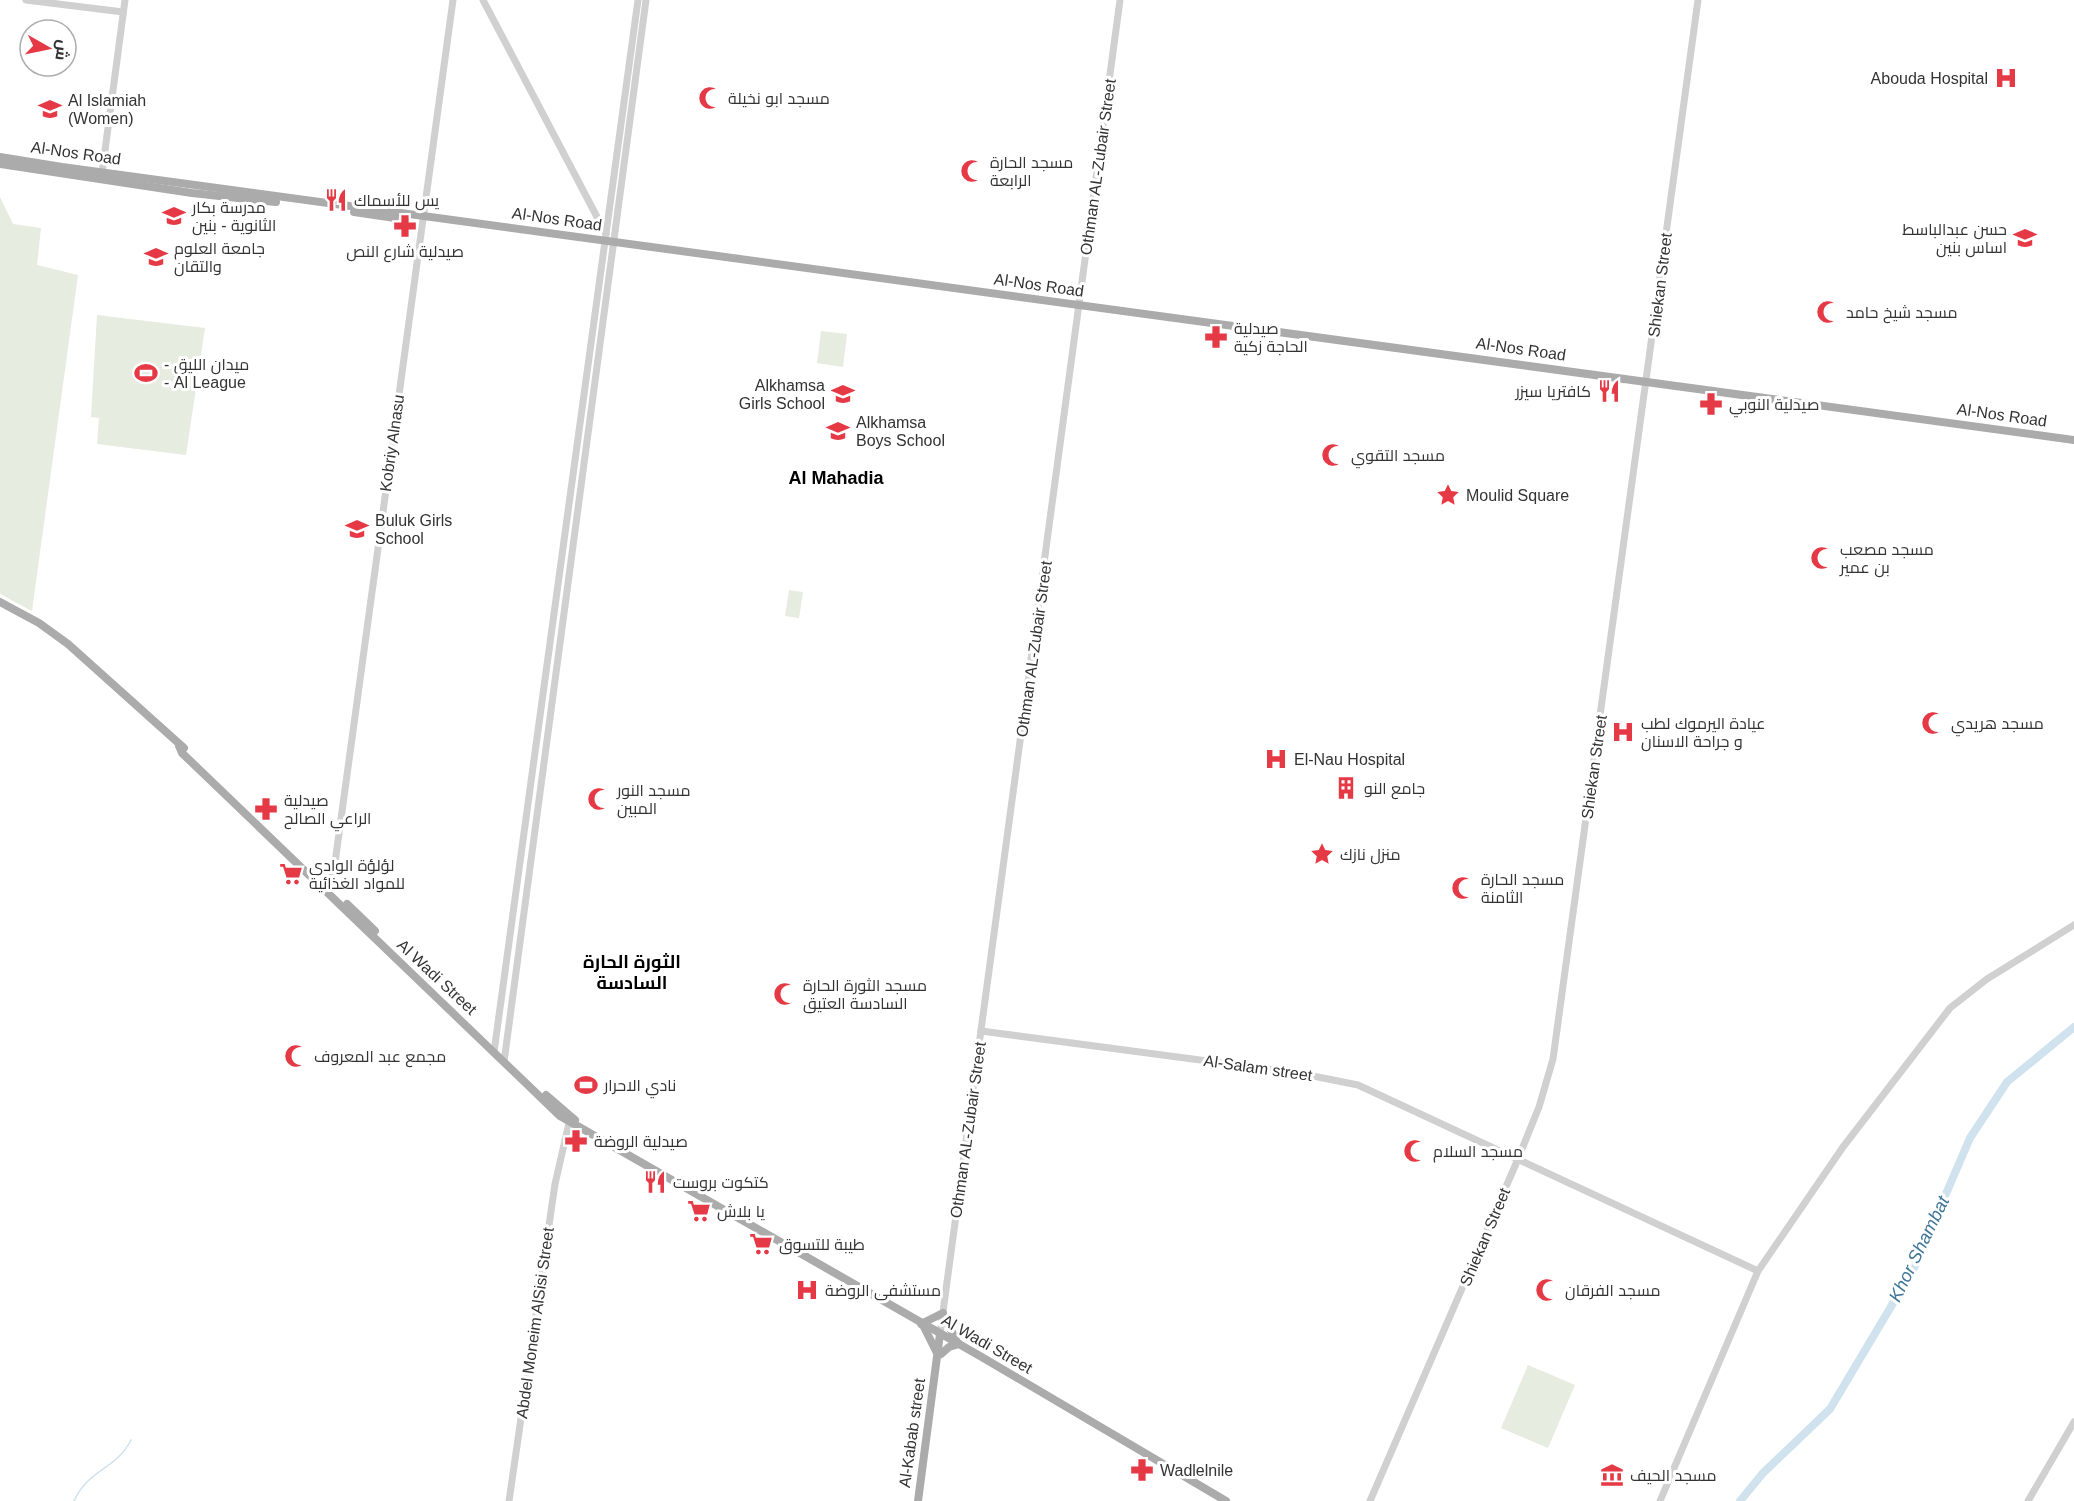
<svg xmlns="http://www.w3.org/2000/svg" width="2074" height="1501" font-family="Arial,Cairo,sans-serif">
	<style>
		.green { fill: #e6ecdf }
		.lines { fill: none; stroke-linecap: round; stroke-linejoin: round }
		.stream { stroke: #cfe2ee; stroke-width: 1.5 }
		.river { stroke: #cfe2ee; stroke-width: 8 }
		.minor { stroke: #d0d0d0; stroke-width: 7 }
		.major { stroke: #ababab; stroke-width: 8 }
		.labels { text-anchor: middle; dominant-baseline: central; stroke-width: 6; stroke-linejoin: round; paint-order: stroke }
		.poi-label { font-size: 16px; fill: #333; stroke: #fff; text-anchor: start }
		.street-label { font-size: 16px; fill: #333; stroke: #fff }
		.neighbourhood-label { font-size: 18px; font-weight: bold; fill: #000; stroke: #fff }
		.water-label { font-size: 18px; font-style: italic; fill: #3f7597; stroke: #fff }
	</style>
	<rect width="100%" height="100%" fill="#fff"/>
	<!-- green -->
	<g class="green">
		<polygon points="0,197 13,224 41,228 37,265 78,275 32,611 0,594"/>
		<polygon points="97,315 205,328 186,455 97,444 99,418 91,417"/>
		<polygon points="821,331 847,334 843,367 817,363"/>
		<polygon points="789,590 803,592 799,618 785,616"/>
		<polygon points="1528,1365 1575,1385 1548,1448 1501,1428"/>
	</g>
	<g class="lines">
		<!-- stream -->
		<path class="stream" d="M74,1501c15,-33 42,-31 57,-61"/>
		<!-- river -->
		<polyline class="river" points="1740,1501 1763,1473 1830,1409 1914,1268 1970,1138 2007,1082 2074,1027"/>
		<!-- minor -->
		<g class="minor">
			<polyline points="26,0 123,12"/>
			<polyline points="483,0 606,234"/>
			<polyline points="102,173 125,0"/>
			<polyline points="328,886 334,870 453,0"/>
			<polyline points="981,1031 1298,1073 1358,1085 1758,1271"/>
			<polyline points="494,1052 638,0"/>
			<polyline points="504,1062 646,0"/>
			<polyline points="940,1334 1120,0"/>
			<polyline points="509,1501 555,1184 569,1123"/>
			<polyline points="1370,1501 1518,1159 1539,1107 1553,1059 1698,0"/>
			<polyline points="1660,1501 1758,1271 1843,1147 1950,1008 1987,979 2074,925"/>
			<polyline points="2028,1501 2074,1422"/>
		</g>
		<!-- major -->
		<g class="major">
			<polyline points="0,157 62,167 2074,440"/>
			<polyline points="0,164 192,193 276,202"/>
			<polyline points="354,212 395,218"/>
			<polyline points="0,602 39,623 68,644 184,748"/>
			<polyline points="179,746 182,753 560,1116 980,1356 1226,1501"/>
			<polyline points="347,904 375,931"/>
			<polyline points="546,1095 575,1120"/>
			<polyline points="946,1320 957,1342"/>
			<polyline points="921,1324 943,1313"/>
			<polyline points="923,1325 937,1353"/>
			<polyline points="941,1354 949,1347 959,1344"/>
			<polyline points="918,1501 940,1334"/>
		</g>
	</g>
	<!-- icons -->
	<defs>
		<g id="hospital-bare" transform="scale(1.8)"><path d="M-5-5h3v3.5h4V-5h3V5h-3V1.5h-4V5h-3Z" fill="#e63946" stroke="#fff" stroke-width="2.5" paint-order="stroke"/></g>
		<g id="mosque-bare" transform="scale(1.8)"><path d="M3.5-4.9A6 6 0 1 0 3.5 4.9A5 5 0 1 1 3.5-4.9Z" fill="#e63946" stroke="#fff" stroke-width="2.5" paint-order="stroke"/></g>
		<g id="university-bare" transform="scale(1.8)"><path d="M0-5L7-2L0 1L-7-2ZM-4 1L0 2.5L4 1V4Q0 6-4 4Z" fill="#e63946" stroke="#fff" stroke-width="2.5" paint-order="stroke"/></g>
		<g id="restaurant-bare" transform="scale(1.8)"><path d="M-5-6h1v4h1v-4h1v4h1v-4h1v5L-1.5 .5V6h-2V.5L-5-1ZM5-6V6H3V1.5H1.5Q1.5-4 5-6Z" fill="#e63946" stroke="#fff" stroke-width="2.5" paint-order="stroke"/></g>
		<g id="school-bare" transform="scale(1.8)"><path d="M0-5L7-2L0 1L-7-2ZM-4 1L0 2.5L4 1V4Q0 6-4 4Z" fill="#e63946" stroke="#fff" stroke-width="2.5" paint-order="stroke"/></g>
		<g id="pharmacy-bare" transform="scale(1.8)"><path d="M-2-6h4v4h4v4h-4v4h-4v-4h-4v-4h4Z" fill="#e63946" stroke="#fff" stroke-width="2.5" paint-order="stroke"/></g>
		<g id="stadium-bare" transform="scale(1.8)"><path d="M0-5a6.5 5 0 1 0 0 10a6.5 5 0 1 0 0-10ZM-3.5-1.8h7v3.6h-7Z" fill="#e63946" stroke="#fff" stroke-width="2.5" paint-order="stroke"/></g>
		<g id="sight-bare" transform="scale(1.8)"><path d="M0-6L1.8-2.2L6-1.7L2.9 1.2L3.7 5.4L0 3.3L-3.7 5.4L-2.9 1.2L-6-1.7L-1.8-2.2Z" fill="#e63946" stroke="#fff" stroke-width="2.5" paint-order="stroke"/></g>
		<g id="building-bare" transform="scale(1.8)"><path d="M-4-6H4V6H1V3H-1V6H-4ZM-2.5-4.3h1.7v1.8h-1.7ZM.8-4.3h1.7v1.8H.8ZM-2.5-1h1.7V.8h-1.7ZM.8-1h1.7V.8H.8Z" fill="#e63946" stroke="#fff" stroke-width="2.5" paint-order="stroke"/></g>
		<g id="supermarket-bare" transform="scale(1.8)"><path d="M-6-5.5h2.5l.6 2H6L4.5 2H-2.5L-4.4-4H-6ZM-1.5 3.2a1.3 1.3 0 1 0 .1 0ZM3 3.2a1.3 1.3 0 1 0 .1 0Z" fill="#e63946" stroke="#fff" stroke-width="2.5" paint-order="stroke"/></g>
		<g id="museum-bare" transform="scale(1.8)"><path d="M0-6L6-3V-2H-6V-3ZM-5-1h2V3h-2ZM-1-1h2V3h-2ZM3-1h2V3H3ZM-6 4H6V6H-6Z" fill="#e63946" stroke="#fff" stroke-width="2.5" paint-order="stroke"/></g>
	</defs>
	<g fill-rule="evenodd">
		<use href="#hospital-bare" x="2006" y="78"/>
		<use href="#mosque-bare" x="710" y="98"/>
		<use href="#university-bare" x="50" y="109"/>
		<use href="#mosque-bare" x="972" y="171"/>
		<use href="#restaurant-bare" x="336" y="200"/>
		<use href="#school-bare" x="174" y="216"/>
		<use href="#pharmacy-bare" x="405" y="226"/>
		<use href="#school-bare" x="2025" y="238"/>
		<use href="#university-bare" x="156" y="257"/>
		<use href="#mosque-bare" x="1828" y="312"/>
		<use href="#pharmacy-bare" x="1216" y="337"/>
		<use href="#stadium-bare" x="146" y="373"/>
		<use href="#restaurant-bare" x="1609" y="391"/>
		<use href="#school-bare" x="843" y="394"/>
		<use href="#pharmacy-bare" x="1711" y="404"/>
		<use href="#school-bare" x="838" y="431"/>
		<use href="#mosque-bare" x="1333" y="455"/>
		<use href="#sight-bare" x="1448" y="495"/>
		<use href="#school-bare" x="357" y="529"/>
		<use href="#mosque-bare" x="1822" y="558"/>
		<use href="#mosque-bare" x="1933" y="723"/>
		<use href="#hospital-bare" x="1623" y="732"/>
		<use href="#hospital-bare" x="1276" y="759"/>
		<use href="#building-bare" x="1346" y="788"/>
		<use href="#mosque-bare" x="599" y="799"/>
		<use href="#pharmacy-bare" x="266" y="809"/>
		<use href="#sight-bare" x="1322" y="854"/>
		<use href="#supermarket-bare" x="291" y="874"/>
		<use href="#mosque-bare" x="1463" y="888"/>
		<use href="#mosque-bare" x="785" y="994"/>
		<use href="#mosque-bare" x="296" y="1056"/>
		<use href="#stadium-bare" x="586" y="1085"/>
		<use href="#pharmacy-bare" x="576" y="1141"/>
		<use href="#mosque-bare" x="1415" y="1151"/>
		<use href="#restaurant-bare" x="655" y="1182"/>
		<use href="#supermarket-bare" x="699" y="1211"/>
		<use href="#supermarket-bare" x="761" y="1244"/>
		<use href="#hospital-bare" x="807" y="1290"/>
		<use href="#mosque-bare" x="1547" y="1290"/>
		<use href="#pharmacy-bare" x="1142" y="1470"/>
		<use href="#museum-bare" x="1612" y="1475"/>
	</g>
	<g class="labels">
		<!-- poi labels -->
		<g class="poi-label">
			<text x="1988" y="78" text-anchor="end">Abouda Hospital</text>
			<text x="728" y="98">مسجد ابو نخيلة</text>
			<text x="68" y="100">Al Islamiah<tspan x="68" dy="18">(Women)</tspan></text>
			<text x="990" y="162">مسجد الحارة<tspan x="990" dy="18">الرابعة</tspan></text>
			<text x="354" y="200">يس للأسماك</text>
			<text x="192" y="207">مدرسة بكار<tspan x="192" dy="18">الثانوية - بنين</tspan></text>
			<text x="2007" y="229" text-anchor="end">حسن عبدالباسط<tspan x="2007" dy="18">اساس بنين</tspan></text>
			<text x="174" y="248">جامعة العلوم<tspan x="174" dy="18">والتقان</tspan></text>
			<text x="405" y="251" text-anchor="middle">صيدلية شارع النص</text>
			<text x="1846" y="312">مسجد شيخ حامد</text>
			<text x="1234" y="328">صيدلية<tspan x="1234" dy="18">الحاجة زكية</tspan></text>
			<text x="164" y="364">- ميدان الليق<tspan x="164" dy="18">- Al League</tspan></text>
			<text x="825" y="385" text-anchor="end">Alkhamsa<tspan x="825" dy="18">Girls School</tspan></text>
			<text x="1591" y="391" text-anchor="end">كافتريا سيزر</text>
			<text x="1729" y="404">صيدلية النوبي</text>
			<text x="856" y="422">Alkhamsa<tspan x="856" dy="18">Boys School</tspan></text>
			<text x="1351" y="455">مسجد التقوي</text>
			<text x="1466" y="495">Moulid Square</text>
			<text x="375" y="520">Buluk Girls<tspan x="375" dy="18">School</tspan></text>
			<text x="1840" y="549">مسجد مصعب<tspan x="1840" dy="18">بن عمير</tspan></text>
			<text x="1641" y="723">عيادة اليرموك لطب<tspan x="1641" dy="18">و جراحة الاسنان</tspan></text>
			<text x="1951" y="723">مسجد هريدي</text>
			<text x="1294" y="759">El-Nau Hospital</text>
			<text x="1364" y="788">جامع النو</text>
			<text x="617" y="790">مسجد النور<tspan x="617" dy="18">المبين</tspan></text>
			<text x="284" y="800">صيدلية<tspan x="284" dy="18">الراعي الصالح</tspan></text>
			<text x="1340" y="854">منزل نازك</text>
			<text x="309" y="865">لؤلؤة الوادي<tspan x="309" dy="18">للمواد الغذائية</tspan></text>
			<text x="1481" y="879">مسجد الحارة<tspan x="1481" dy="18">الثامنة</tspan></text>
			<text x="803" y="985">مسجد الثورة الحارة<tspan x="803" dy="18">السادسة العتيق</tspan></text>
			<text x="314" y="1056">مجمع عبد المعروف</text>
			<text x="604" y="1085">نادي الاحرار</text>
			<text x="594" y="1141">صيدلية الروضة</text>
			<text x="1433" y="1151">مسجد السلام</text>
			<text x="673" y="1182">كتكوت بروست</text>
			<text x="717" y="1211">يا بلاش</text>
			<text x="779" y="1244">طيبة للتسوق</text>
			<text x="825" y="1290">مستشفى الروضة</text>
			<text x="1565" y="1290">مسجد الفرقان</text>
			<text x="1160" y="1470">Wadlelnile</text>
			<text x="1630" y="1475">مسجد الحيف</text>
		</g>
		<!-- street labels -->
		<g class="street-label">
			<text transform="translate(76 153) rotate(8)">Al-Nos Road</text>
			<text transform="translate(1098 167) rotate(-82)">Othman AL-Zubair Street</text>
			<text transform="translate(557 219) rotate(8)">Al-Nos Road</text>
			<text transform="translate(1039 285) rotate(8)">Al-Nos Road</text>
			<text transform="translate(1660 285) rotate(-83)">Shiekan Street</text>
			<text transform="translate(1521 349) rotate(8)">Al-Nos Road</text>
			<text transform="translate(2002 415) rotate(8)">Al-Nos Road</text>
			<text transform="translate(392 443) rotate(-82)">Kobriy Alnasu</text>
			<text transform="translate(1034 649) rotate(-82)">Othman AL-Zubair Street</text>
			<text transform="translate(1594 767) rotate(-82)">Shiekan Street</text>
			<text transform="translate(437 977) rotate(43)">Al Wadi Street</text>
			<text transform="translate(1258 1068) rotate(8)">Al-Salam street</text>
			<text transform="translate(968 1130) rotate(-82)">Othman AL-Zubair Street</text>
			<text transform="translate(1485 1237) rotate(-67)">Shiekan Street</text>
			<text transform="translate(535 1323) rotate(-82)">Abdel Moneim AlSisi Street</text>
			<text transform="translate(987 1344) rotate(30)">Al Wadi Street</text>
			<text transform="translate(912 1433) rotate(-82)">Al-Kabab street</text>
		</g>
		<!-- neighbourhood labels -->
		<g class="neighbourhood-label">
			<text x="836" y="478">Al Mahadia</text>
			<text x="632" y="962">الثورة الحارة<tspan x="632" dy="21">السادسة</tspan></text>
		</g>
		<!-- water labels -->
		<g class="water-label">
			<text transform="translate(1919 1249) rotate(-64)">Khor Shambat</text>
		</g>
	</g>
	<!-- north arrow -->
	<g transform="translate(48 48) rotate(99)"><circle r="28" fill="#ffffff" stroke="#adadad" stroke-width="1.5"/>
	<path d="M0-4.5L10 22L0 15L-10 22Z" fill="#e63946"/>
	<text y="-9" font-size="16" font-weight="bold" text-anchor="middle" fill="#333333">ش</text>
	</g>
</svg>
